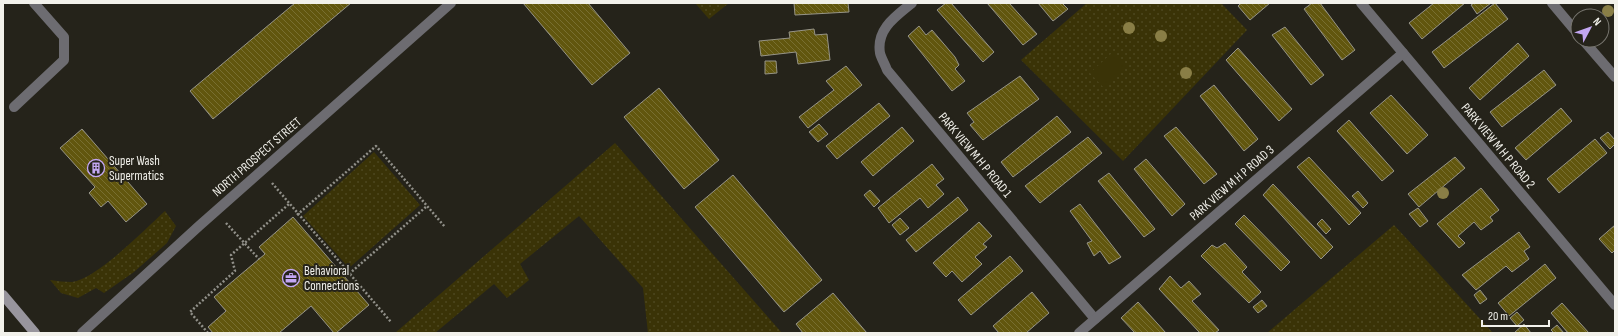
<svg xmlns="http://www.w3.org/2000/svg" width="1618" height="336" font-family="'Sofia Sans Condensed',sans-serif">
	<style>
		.grass { fill: url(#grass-dots) }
		.pitch { fill: #3a3307 }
		.building { fill: url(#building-back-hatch); stroke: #969488 }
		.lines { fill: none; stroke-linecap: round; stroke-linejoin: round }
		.path { stroke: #919089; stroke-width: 2.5; stroke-dasharray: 2 2; stroke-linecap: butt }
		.service { stroke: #6d6c71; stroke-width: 10 }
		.minor { stroke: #6d6c71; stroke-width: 10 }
		.tertiary { stroke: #6d6c71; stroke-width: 10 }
		.secondary { stroke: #98959d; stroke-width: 10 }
		.tree { fill: #897e46 }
		.labels { text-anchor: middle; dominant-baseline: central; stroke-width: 4; stroke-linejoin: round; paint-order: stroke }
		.street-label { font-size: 13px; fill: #f2f1eb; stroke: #25231a }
		.poi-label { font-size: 13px; fill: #f2f1eb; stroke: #25231a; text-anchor: start }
	</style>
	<defs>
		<pattern id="grass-dots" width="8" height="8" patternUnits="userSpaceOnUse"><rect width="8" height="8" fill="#3a3307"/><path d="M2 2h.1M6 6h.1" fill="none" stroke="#4d471f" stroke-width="1.8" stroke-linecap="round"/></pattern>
		<pattern id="building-back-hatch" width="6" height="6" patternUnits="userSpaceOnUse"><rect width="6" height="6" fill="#61560e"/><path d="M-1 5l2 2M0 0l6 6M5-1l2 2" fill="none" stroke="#786f31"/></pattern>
	</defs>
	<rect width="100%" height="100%" fill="#25231a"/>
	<!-- grass -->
	<g class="grass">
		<polygon points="695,3 729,3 709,19"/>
		<polygon points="1087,3 1221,3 1247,30 1123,161 1021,60"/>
		<polygon points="615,143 782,333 648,333 643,288 579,216 520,264 529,280 507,298 494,284 435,333 395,333"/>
		<polygon points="374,152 420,205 349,268 303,216"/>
		<path d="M165,211l11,15 -9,17 -33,29 -30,21 -8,-5 -18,10 -17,-5 -11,-13c7,1 15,2 22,2 25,-3 73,-53 93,-71z"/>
		<polygon points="1394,225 1493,333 1267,333"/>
	</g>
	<!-- pitch -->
	<polygon class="pitch" points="1112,53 1126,68 1104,88 1090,73"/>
	<!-- building -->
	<g class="building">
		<polygon points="295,3 351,3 213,119 190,91"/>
		<polygon points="523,3 588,3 630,53 592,85"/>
		<polygon points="794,3 848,3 849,12 795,15"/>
		<polygon points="946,3 951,3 994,52 983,62 937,10"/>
		<polygon points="987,3 1009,3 1037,34 1023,45"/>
		<polygon points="1038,3 1062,3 1068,9 1053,21"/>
		<polygon points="1241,3 1270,3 1250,20 1238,6"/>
		<polygon points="1312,3 1320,3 1355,50 1342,60 1304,9"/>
		<polygon points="1434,3 1465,3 1422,39 1409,23"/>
		<polygon points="1474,3 1491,3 1477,14 1471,5"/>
		<polygon points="1495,3 1508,19 1444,68 1432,52"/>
		<polygon points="919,26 926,35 932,30 955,57 959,65 955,69 965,81 952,91 908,36"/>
		<polygon points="1285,27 1324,75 1311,85 1272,35"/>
		<polygon points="814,29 815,35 827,34 830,60 798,64 796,52 761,56 759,41 790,38 789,32"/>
		<polygon points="1518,43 1529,56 1480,100 1469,88"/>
		<polygon points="1238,48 1292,109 1279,121 1226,60"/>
		<polygon points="765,61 776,61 777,73 765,74"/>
		<polygon points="846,66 862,85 808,128 799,117 834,90 826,81"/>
		<polygon points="1544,70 1556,85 1502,127 1490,112"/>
		<polygon points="1020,76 1039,99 983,140 970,125 974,122 967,113"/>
		<polygon points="1214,85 1258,139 1244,151 1200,96"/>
		<polygon points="659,88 719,160 684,189 624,117"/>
		<polygon points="1391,95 1428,135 1407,154 1370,113"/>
		<polygon points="879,103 890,116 837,159 826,146"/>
		<polygon points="1561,108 1572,121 1526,160 1515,148"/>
		<polygon points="1057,116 1071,132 1013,177 1001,162"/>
		<polygon points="1349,120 1394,171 1382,181 1337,131"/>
		<polygon points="819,124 828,134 818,142 809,132"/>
		<polygon points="902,127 914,141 873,176 861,162"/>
		<polygon points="1176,127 1217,174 1204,184 1164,136"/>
		<polygon points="82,129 147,204 126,222 108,201 101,207 89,193 95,187 60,148"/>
		<polygon points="1608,132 1615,140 1615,144 1610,149 1600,138"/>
		<polygon points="1088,137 1102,153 1040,203 1025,186"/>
		<polygon points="1595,139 1607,153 1559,193 1547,179"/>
		<polygon points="1309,157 1361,213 1349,225 1297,167"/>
		<polygon points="1455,157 1465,168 1419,207 1408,194"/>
		<polygon points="1146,159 1185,204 1172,216 1134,169"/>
		<polygon points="932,164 944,179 936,185 944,194 928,208 920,198 889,223 878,208"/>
		<polygon points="1109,173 1155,229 1144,237 1098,181"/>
		<polygon points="733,175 822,280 784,312 695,207"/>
		<polygon points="1273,184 1333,247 1321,259 1263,195"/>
		<polygon points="1481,188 1499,210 1490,217 1493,221 1481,230 1474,222 1458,236 1465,243 1459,248 1437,224"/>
		<polygon points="870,190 880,201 874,207 864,195"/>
		<polygon points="1358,191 1368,203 1363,208 1352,196"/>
		<polygon points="958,197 968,210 916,252 906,240"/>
		<polygon points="1080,204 1121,257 1109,264 1100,251 1094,256 1087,243 1092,241 1070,211"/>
		<polygon points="1418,208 1428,221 1420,227 1409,214"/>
		<polygon points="1244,215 1290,262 1281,271 1235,224"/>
		<polygon points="293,217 369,305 336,333 334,333 311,306 279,333 213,333 208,327 226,311 214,297 265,254 259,247"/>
		<polygon points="900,218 909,228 900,235 892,225"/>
		<polygon points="1322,219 1331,229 1326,234 1317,224"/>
		<polygon points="979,222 992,236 983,244 987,247 975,257 982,264 962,282 952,271 946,277 933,263"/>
		<polygon points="1615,225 1615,250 1612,253 1599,239"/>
		<polygon points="1519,232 1530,247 1524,251 1529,259 1512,272 1506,266 1476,290 1462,275"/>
		<polygon points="1225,243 1247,267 1242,272 1261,292 1249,303 1201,256 1212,245 1217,248"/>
		<polygon points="1010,256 1023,271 971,315 958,300"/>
		<polygon points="1545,264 1556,278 1509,316 1498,303"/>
		<polygon points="1170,276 1181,288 1189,281 1201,294 1192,301 1219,330 1215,333 1200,333 1159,289"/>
		<polygon points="1480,290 1487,299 1480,304 1474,295"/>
		<polygon points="1032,292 1049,313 1026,333 999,333 993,326"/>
		<polygon points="833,293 867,333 803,333 796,324"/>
		<polygon points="1262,300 1267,306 1258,313 1253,307"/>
		<polygon points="1138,302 1166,333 1135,333 1121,318"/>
		<polygon points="1562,303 1589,333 1568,333 1551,313"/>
		<polygon points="1517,312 1524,320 1517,326 1510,318"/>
		<polygon points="1524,324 1531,333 1514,333"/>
		<polygon points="1557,325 1564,333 1554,333 1551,330"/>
	</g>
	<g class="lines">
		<!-- path -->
		<g class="path">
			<polyline points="272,183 391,322"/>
			<polyline points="297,215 376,146 445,227"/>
			<polyline points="226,223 259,259"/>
			<polyline points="349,274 427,206"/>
			<polyline points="208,333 190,312 235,271 231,255 289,204"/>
		</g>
		<!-- service -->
		<polyline class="service" points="14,107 64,60 64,37 34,3"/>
		<!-- minor -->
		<g class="minor">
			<path d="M912,3c-16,13 -36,26 -32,50 1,5 5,11 7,17l208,249"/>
			<polyline points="1361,3 1615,305"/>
			<polyline points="82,333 199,226 451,3"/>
			<polyline points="1079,333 1403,53"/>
		</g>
		<!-- tertiary -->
		<g class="tertiary">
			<polyline points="1552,3 1578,34"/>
			<polyline points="1583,40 1615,77"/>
		</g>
		<!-- secondary -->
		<polyline class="secondary" points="3,295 35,333"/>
	</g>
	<!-- trees -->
	<g class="tree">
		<circle cx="1608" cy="11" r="6"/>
		<circle cx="1129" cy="28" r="6"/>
		<circle cx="1161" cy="36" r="6"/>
		<circle cx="1186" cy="73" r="6"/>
		<circle cx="1443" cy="193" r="6"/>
	</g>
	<!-- icons -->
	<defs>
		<g id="building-ring" transform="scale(0.9)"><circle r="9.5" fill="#25231a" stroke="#c3a7f2" stroke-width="1.5"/><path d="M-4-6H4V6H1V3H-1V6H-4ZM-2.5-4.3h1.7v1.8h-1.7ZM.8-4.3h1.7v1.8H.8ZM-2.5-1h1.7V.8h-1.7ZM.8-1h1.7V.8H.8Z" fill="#c3a7f2"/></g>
		<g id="office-ring" transform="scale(0.9)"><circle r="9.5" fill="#25231a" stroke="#c3a7f2" stroke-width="1.5"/><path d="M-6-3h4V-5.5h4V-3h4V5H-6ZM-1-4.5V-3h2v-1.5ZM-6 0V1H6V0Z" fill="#c3a7f2"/></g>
	</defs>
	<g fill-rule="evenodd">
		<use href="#building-ring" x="96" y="168"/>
		<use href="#office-ring" x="291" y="278"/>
	</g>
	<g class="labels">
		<!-- street labels -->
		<g class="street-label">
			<text transform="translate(1498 146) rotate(50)">PARK VIEW M H P ROAD 2</text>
			<text transform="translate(975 155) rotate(50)">PARK VIEW M H P ROAD 1</text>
			<text transform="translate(257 157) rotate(-41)">NORTH PROSPECT STREET</text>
			<text transform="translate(1232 183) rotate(-41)">PARK VIEW M H P ROAD 3</text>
		</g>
		<!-- poi labels -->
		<g class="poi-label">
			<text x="109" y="161">Super Wash<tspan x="109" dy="15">Supermatics</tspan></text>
			<text x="304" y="271">Behavioral<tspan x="304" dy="15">Connections</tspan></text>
		</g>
	</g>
	<!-- border -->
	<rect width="1618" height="336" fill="none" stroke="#f2f1eb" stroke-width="8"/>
	<!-- north arrow -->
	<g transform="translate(1590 28) rotate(49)"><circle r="19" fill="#25231a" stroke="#77756e"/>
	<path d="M0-3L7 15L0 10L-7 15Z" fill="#c3a7f2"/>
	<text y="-6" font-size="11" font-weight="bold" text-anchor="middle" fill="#f2f1eb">N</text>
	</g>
	<!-- scale -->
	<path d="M1482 320v6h67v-6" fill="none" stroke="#f2f1eb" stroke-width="2"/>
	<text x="1488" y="320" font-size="12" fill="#f2f1eb" stroke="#25231a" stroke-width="3" paint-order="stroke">20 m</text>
</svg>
